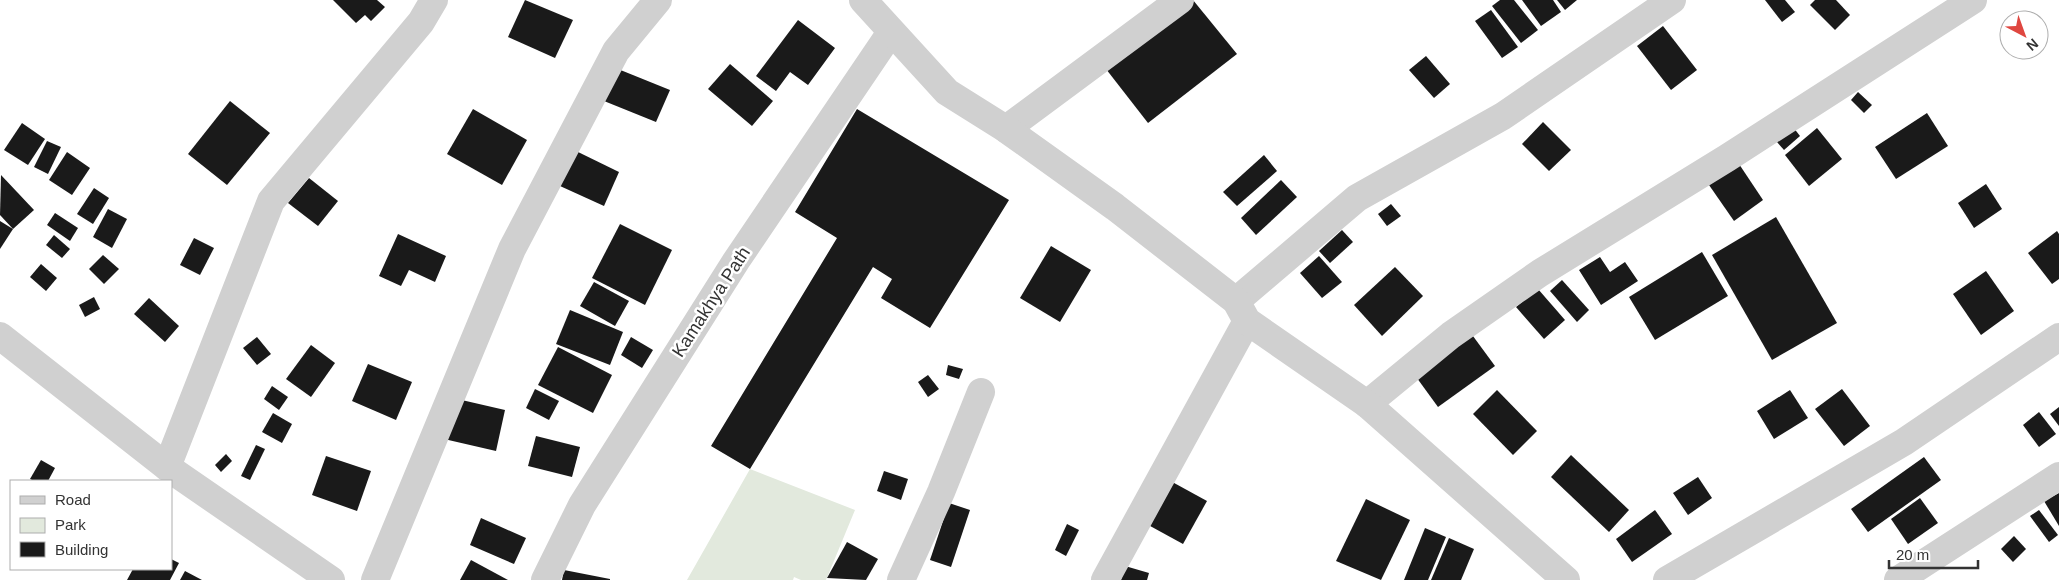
<svg xmlns="http://www.w3.org/2000/svg" width="2059" height="580" font-family="Arial,sans-serif">
	<style>
		.green { fill: #e2e9dd }
		.building { fill: #1a1a1a }
		.lines { fill: none; stroke-linecap: round; stroke-linejoin: round }
		.minor { stroke: #d0d0d0; stroke-width: 28 }
		.tertiary { stroke: #d0d0d0; stroke-width: 28 }
		.labels { text-anchor: middle; dominant-baseline: central; stroke-width: 5; stroke-linejoin: round; paint-order: stroke }
		.street-label { font-size: 18px; fill: #333; stroke: #fff }
	</style>
	<rect width="100%" height="100%" fill="#fff"/>
	<!-- green -->
	<polygon class="green" points="750,469 855,510 826,580 801,580 794,577 793,580 687,580"/>
	<!-- building -->
	<g class="building">
		<polygon points="333,0 377,0 385,7 371,21 365,15 356,23"/>
		<polygon points="525,0 573,20 555,58 508,37"/>
		<polygon points="1193,0 1237,54 1148,123 1106,69"/>
		<polygon points="1500,0 1514,0 1538,30 1521,43 1492,6"/>
		<polygon points="1522,0 1553,0 1561,12 1541,26"/>
		<polygon points="1557,0 1577,0 1565,10"/>
		<polygon points="1765,0 1785,0 1795,12 1782,22"/>
		<polygon points="1815,0 1836,0 1850,15 1835,30 1810,5"/>
		<polygon points="1491,10 1518,47 1502,58 1475,21"/>
		<polygon points="798,20 835,48 808,85 790,72 776,91 756,76"/>
		<polygon points="1663,26 1697,70 1671,90 1637,46"/>
		<polygon points="1426,56 1450,84 1434,98 1409,70"/>
		<polygon points="730,64 773,101 752,126 708,89"/>
		<polygon points="618,69 670,90 656,122 604,101"/>
		<polygon points="1858,92 1872,105 1864,113 1851,100"/>
		<polygon points="230,101 270,133 227,185 188,154"/>
		<polygon points="473,109 527,140 502,185 447,154"/>
		<polygon points="857,109 1009,200 930,328 881,298 892,279 873,267 750,469 711,446 837,238 795,212"/>
		<polygon points="1927,113 1948,146 1896,179 1875,147"/>
		<polygon points="1543,122 1571,150 1549,171 1522,144"/>
		<polygon points="22,123 45,139 28,165 4,150"/>
		<polygon points="1793,127 1800,136 1784,150 1777,142"/>
		<polygon points="1817,128 1842,159 1809,186 1785,155"/>
		<polygon points="47,141 61,147 48,174 34,167"/>
		<polygon points="576,151 619,172 604,206 560,186"/>
		<polygon points="67,152 90,168 72,195 49,180"/>
		<polygon points="1264,155 1277,171 1237,206 1223,192"/>
		<polygon points="1739,164 1763,200 1734,221 1709,185"/>
		<polygon points="1,175 34,210 13,229 0,215"/>
		<polygon points="309,178 338,201 318,226 288,203"/>
		<polygon points="1281,180 1297,197 1256,235 1241,218"/>
		<polygon points="1986,184 2002,209 1974,228 1958,203"/>
		<polygon points="94,188 109,198 93,224 77,214"/>
		<polygon points="1391,204 1401,216 1387,226 1378,214"/>
		<polygon points="108,209 127,219 112,248 93,237"/>
		<polygon points="55,213 78,228 70,241 47,225"/>
		<polygon points="1776,217 1837,323 1772,360 1712,255"/>
		<polygon points="0,221 13,229 0,249"/>
		<polygon points="620,224 672,250 645,305 592,278"/>
		<polygon points="1342,230 1353,242 1330,263 1319,251"/>
		<polygon points="2057,231 2059,234 2059,279 2052,284 2028,253"/>
		<polygon points="398,234 446,256 435,282 409,270 401,286 379,276"/>
		<polygon points="54,235 70,249 62,258 46,245"/>
		<polygon points="194,238 214,248 200,275 180,265"/>
		<polygon points="1051,246 1091,270 1060,322 1020,298"/>
		<polygon points="1702,252 1728,296 1655,340 1629,297"/>
		<polygon points="103,255 119,269 104,284 89,269"/>
		<polygon points="1319,256 1342,282 1322,298 1300,273"/>
		<polygon points="1600,257 1610,272 1625,262 1638,281 1601,305 1579,270"/>
		<polygon points="41,264 57,278 46,291 30,277"/>
		<polygon points="1395,267 1423,296 1382,336 1354,305"/>
		<polygon points="1986,271 2014,311 1981,335 1953,294"/>
		<polygon points="1562,280 1589,310 1577,322 1550,291"/>
		<polygon points="594,282 629,301 615,326 580,306"/>
		<polygon points="1538,289 1565,320 1544,339 1516,307"/>
		<polygon points="94,297 100,309 85,317 79,305"/>
		<polygon points="149,298 179,326 165,342 134,314"/>
		<polygon points="570,310 623,332 610,365 556,344"/>
		<polygon points="1470,332 1495,366 1438,407 1414,374"/>
		<polygon points="257,337 271,354 257,365 243,348"/>
		<polygon points="631,337 653,350 642,368 621,355"/>
		<polygon points="311,345 335,363 311,397 286,379"/>
		<polygon points="558,347 612,375 593,413 538,385"/>
		<polygon points="368,364 412,382 396,420 352,401"/>
		<polygon points="948,365 963,369 959,379 946,375"/>
		<polygon points="928,375 939,389 928,397 918,382"/>
		<polygon points="272,386 288,397 279,410 264,399"/>
		<polygon points="535,389 559,401 549,420 526,408"/>
		<polygon points="1842,389 1870,426 1844,446 1815,409"/>
		<polygon points="1497,390 1537,431 1513,455 1473,414"/>
		<polygon points="1790,390 1808,418 1774,439 1757,411"/>
		<polygon points="453,398 505,410 496,451 444,439"/>
		<polygon points="2059,407 2059,426 2050,414"/>
		<polygon points="2039,412 2056,434 2039,447 2023,425"/>
		<polygon points="273,413 292,424 282,443 262,432"/>
		<polygon points="536,436 580,447 572,477 528,466"/>
		<polygon points="256,445 265,449 250,480 241,476"/>
		<polygon points="226,454 232,461 221,472 215,465"/>
		<polygon points="1571,455 1629,510 1609,532 1551,477"/>
		<polygon points="326,456 371,471 357,511 312,495"/>
		<polygon points="1924,457 1941,480 1868,532 1851,509"/>
		<polygon points="41,460 55,468 48,481 34,481 30,479"/>
		<polygon points="884,471 908,479 901,500 877,491"/>
		<polygon points="1698,477 1712,498 1688,515 1673,493"/>
		<polygon points="1165,478 1207,501 1183,544 1141,521"/>
		<polygon points="2059,493 2059,526 2044,501"/>
		<polygon points="1920,498 1938,523 1908,544 1891,519"/>
		<polygon points="1366,499 1410,520 1381,580 1336,561"/>
		<polygon points="949,503 970,510 951,567 930,560"/>
		<polygon points="1655,510 1672,534 1632,562 1616,539"/>
		<polygon points="2039,510 2058,535 2049,542 2030,516"/>
		<polygon points="481,518 526,538 514,564 470,545"/>
		<polygon points="1067,524 1079,530 1066,556 1055,550"/>
		<polygon points="1425,528 1446,537 1428,580 1404,580"/>
		<polygon points="2014,536 2026,549 2013,562 2001,549"/>
		<polygon points="1449,538 1474,549 1461,580 1431,580"/>
		<polygon points="847,542 878,559 866,580 827,578"/>
		<polygon points="171,559 179,563 170,580 127,580 133,569 171,569"/>
		<polygon points="471,560 508,580 460,580"/>
		<polygon points="1125,566 1149,573 1147,580 1121,580"/>
		<polygon points="564,570 610,579 610,580 562,580"/>
		<polygon points="185,571 202,580 180,580"/>
	</g>
	<g class="lines">
		<!-- minor -->
		<g class="minor">
			<polyline points="1006,129 1180,0"/>
			<polyline points="1236,301 1357,198 1503,116 1672,0"/>
			<polyline points="1367,404 1451,335 1540,273 1727,158 1973,0"/>
			<polyline points="167,467 271,201 421,22 434,0"/>
			<polyline points="375,580 512,249 616,51 658,0"/>
			<polyline points="545,580 582,505 736,261 891,32"/>
			<polyline points="901,580 941,492 981,392"/>
			<polyline points="1105,580 1247,321"/>
			<polyline points="1667,580 1904,442 2059,337"/>
			<polyline points="1898,580 2059,476"/>
		</g>
		<!-- tertiary -->
		<g class="tertiary">
			<polyline points="863,0 947,92 1006,129 1115,207 1236,301 1247,321 1367,404 1566,580"/>
			<polyline points="0,336 167,467 331,580"/>
		</g>
	</g>
	<g class="labels">
		<!-- street labels -->
		<g class="street-label">
			<text transform="translate(711 302) rotate(-57)">Kamakhya Path</text>
		</g>
	</g>
	<!-- legend -->
	<rect x="10" y="480" width="162" height="90" fill="#ffffff" stroke="#adadad"/>
	<rect x="20" y="496" width="25" height="8" fill="#d0d0d0" stroke="#adadad"/>
	<text x="55" y="505" font-size="15" fill="#333333">Road</text>
	<rect x="20" y="518" width="25" height="15" fill="#e2e9dd" stroke="#adadad"/>
	<text x="55" y="530" font-size="15" fill="#333333">Park</text>
	<rect x="20" y="542" width="25" height="15" fill="#1a1a1a" stroke="#adadad"/>
	<text x="55" y="555" font-size="15" fill="#333333">Building</text>
	<!-- north arrow -->
	<g transform="translate(2024 35) rotate(139)"><circle r="24" fill="#ffffff" stroke="#adadad"/>
	<path d="M0-4L9 19L0 12L-9 19Z" fill="#df4740"/>
	<text y="-8" font-size="14" font-weight="bold" text-anchor="middle" fill="#333333">N</text>
	</g>
	<!-- scale -->
	<path d="M1889 560v8h89v-8" fill="none" stroke="#333333" stroke-width="2.5"/>
	<text x="1896" y="560" font-size="15" fill="#333333" stroke="#ffffff" stroke-width="4" paint-order="stroke">20 m</text>
</svg>
